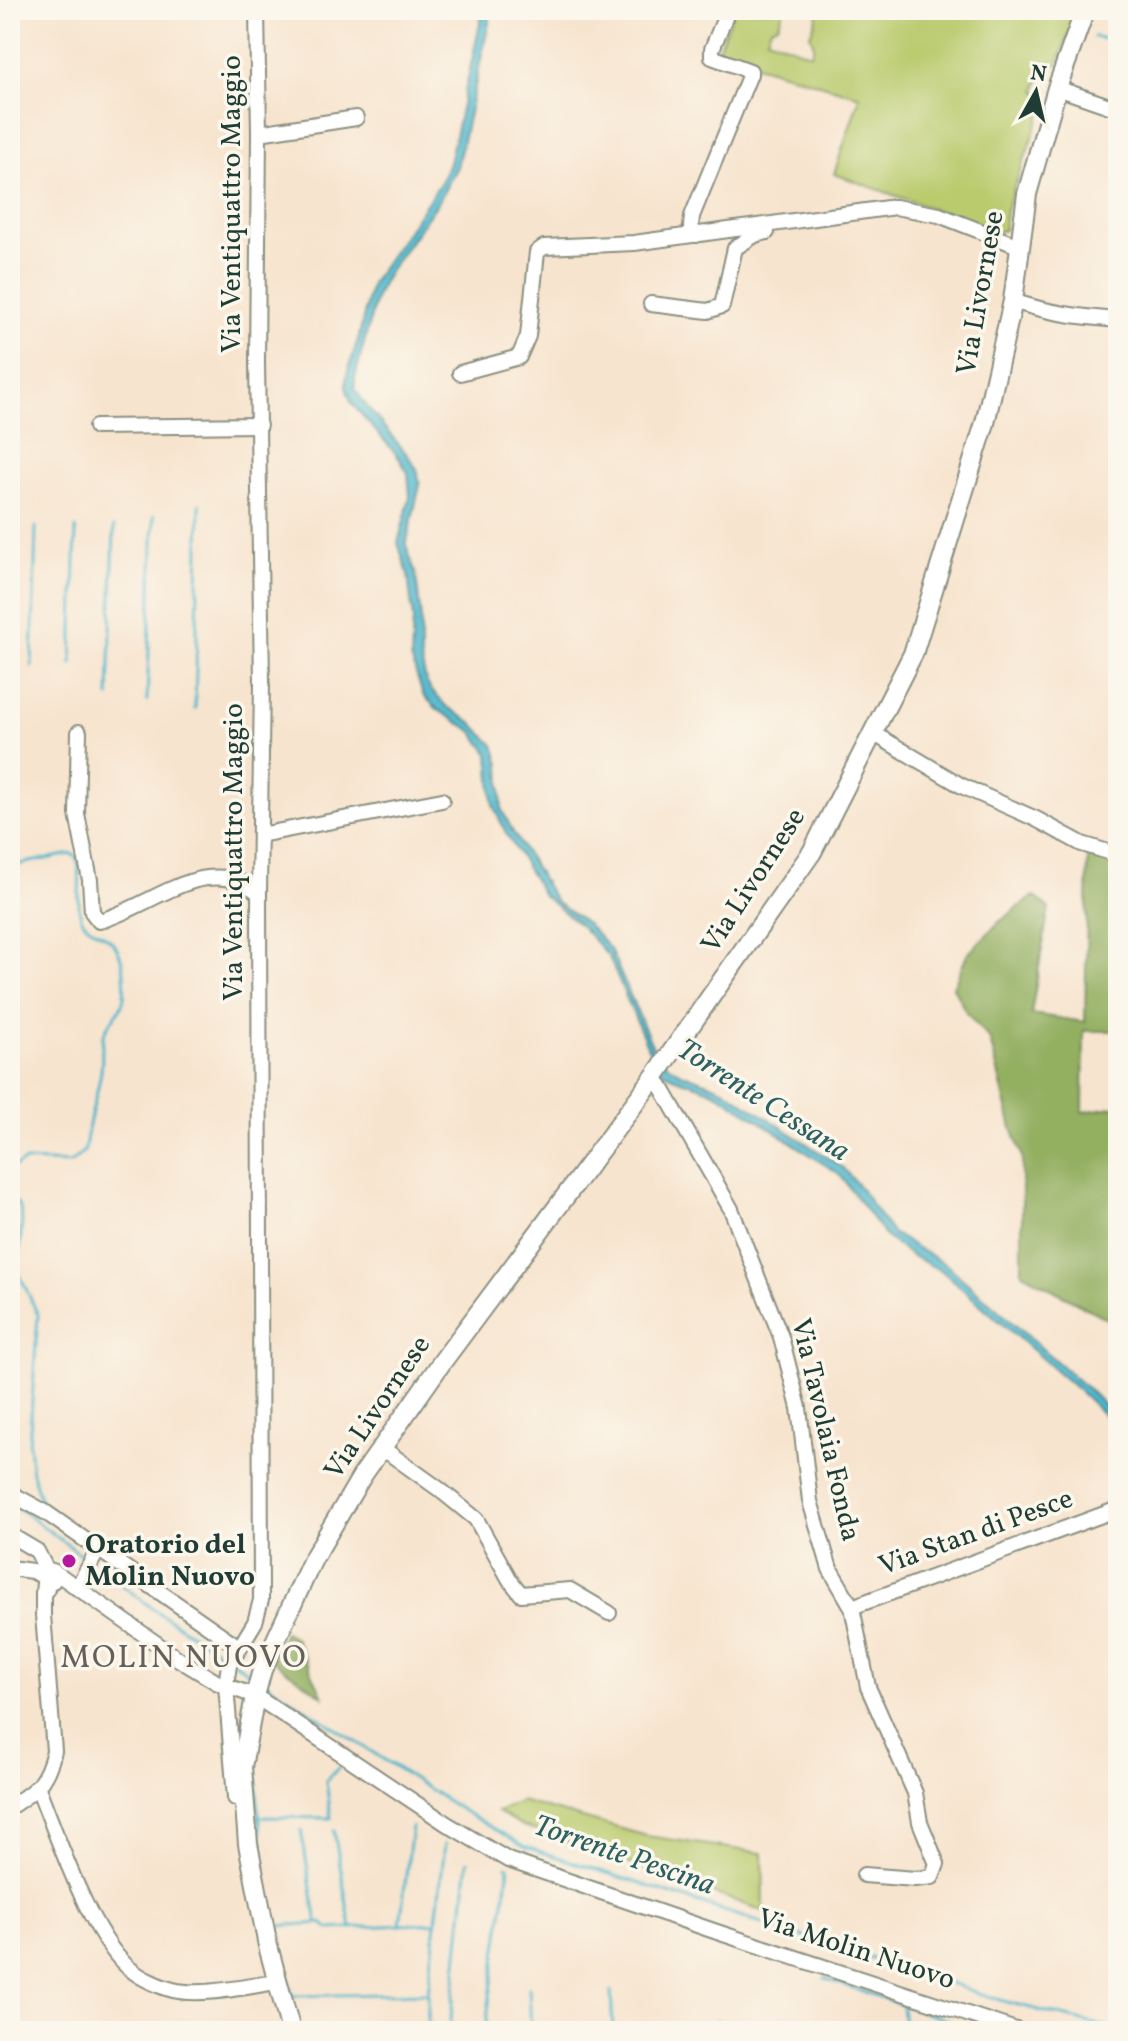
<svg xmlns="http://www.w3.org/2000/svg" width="1128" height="2041" font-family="Vollkorn,serif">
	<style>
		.green { fill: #bacb6e; stroke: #6c8451; stroke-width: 2 }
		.forest { fill: #93af61; stroke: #59764a; stroke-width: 2 }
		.water { fill: #4db5cb; stroke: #367980; stroke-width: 2 }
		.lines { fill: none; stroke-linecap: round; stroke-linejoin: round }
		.stream { stroke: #4db5cb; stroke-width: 3 }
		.minor-casing { stroke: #8b9081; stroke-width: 18 }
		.major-casing { stroke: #8b9081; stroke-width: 22 }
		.minor { stroke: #fff; stroke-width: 14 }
		.major { stroke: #fff; stroke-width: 18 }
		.poi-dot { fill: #b5179e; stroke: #fbf7ec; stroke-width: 3 }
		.labels { text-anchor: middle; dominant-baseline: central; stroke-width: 7; stroke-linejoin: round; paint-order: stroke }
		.street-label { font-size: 28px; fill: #1f3d34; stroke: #fbf7ec }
		.poi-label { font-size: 28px; font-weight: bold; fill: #1f3d34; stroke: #fbf7ec; text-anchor: start }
		.water-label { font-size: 30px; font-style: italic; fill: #2d6161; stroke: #fbf7ec }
		.quarter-label { font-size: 32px; letter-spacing: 2px; fill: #656059; stroke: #fbf7ec }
	</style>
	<rect width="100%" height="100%" fill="#fbf7ec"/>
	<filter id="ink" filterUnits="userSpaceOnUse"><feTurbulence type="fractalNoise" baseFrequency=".0125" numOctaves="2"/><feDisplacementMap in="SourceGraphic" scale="16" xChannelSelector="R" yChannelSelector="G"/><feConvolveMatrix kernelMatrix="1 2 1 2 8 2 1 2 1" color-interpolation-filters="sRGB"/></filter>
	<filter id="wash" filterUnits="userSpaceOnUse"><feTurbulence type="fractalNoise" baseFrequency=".006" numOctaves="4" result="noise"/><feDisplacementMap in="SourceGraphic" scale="32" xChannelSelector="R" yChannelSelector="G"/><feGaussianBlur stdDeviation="1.8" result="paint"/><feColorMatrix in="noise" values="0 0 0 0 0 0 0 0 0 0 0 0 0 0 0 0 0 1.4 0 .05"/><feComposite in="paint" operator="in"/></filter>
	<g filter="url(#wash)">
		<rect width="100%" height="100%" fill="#f7e4ce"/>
		<!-- green -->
		<g class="green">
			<polygon points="734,10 784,10 778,25 771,28 767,38 811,54 814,45 810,35 820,10 1077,10 1058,64 1043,69 1036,90 1042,96 1044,105 1006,210 1004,230 998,232 834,174 860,96 716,53"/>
			<polygon points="521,1801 647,1836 763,1853 764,1911 523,1826 497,1812"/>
		</g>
		<!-- forest -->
		<g class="forest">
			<polygon points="1088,850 1118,861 1118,1031 1084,1031 1083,1112 1118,1106 1118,1325 1022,1273 1022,1156 1012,1128 990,1040 966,1012 953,987 967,955 999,922 1034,896 1049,908 1031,1014 1085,1022"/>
			<polygon points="284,1632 295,1638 323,1696 273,1661"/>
		</g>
		<!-- water -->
		<path class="water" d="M483,10h9l-35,157 -18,34 -53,75 -10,21 -21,81v10l9,15 42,50 11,16 3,16 -14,60 10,30 5,43v41l5,22 5,9 15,16 25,16 23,23 6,19 2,46 11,22 43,70 31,22 23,25 44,101c18,27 44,26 71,40l117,77 16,18 34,48 56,33 140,123 30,30v15l-11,-16 -27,-26 -138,-121 -32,-16 -24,-18 -47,-63 -119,-79c-21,-12 -45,-13 -64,-28l-47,-110 -28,-31 -38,-31 -37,-62 -13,-28 -4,-51 -17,-23 -34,-21 -15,-15 -12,-37 2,-39 -5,-44 -10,-32 12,-46 -2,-24 -11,-18 -45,-51 -6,-16v-11l13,-41 12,-52 70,-102 8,-19z"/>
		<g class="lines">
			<!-- stream -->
			<g class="stream">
				<polyline points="1094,37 1118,41"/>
				<polyline points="72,664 76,528"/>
				<polyline points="32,666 36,527"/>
				<polyline points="109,697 114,527"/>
				<polyline points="147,701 154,516"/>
				<polyline points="195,709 200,504"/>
				<polyline points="10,791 10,820"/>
				<path d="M10,866l61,-12 5,2c8,20 -1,45 5,61 5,11 15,13 24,19 19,12 21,40 19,61 -1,14 -16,24 -20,37 -4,12 -1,25 -3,37 -4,27 -14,52 -16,79l-15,13 -45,-2 -15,8"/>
				<polyline points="10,1194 20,1208 22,1220 18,1271 38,1315 29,1445 32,1473 42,1504"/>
				<polyline points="10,1502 87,1559"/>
				<polyline points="97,1566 156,1611 228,1658"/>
				<polyline points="234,1662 254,1676"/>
				<polyline points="264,1682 460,1809 526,1847 1003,2001 1118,2030"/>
				<polyline points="261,1719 255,1766 265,1884"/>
				<polyline points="258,1817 331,1818 326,1781 342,1764"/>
				<polyline points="301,1830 317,1923"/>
				<polyline points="334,1831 351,1928"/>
				<polyline points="267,1895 292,1996 428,1993"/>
				<polyline points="400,1925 412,1827"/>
				<polyline points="275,1926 322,1923 330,1929 436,1923"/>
				<polyline points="824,1978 979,2031"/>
				<polyline points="529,1988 531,2031"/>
				<polyline points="611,1991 613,2031"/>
				<polyline points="902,2004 904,2031"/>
				<polyline points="717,2020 718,2031"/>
				<polyline points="746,2022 747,2031"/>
				<polyline points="450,2028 468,1861"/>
				<polyline points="428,2031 428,1993 445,1844"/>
				<polyline points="485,2031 509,1867 507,1866"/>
				<polyline points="809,2031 904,2025"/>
			</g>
		</g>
	</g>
	<g filter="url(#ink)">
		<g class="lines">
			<!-- minor casing -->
			<g class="minor-casing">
				<g id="minor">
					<polyline points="1057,88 1118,109"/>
					<polyline points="259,133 356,118"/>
					<polyline points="696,235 691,227 692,216 750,74 750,71 712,57 712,49 728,10"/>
					<path d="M1013,301c34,12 69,16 105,19"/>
					<polyline points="651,304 708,311 722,306 735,248 755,235 767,232"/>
					<polyline points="460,373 519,357 528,336 537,252 544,247 634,243 895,207 939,215 1021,247"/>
					<polyline points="96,427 259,425"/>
					<path d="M79,732l-2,82 13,66 2,32 7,9c51,-13 108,-71 160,-28"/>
					<polyline points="873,733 962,786 1036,819 1082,844 1118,855"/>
					<polyline points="260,835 442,800"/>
					<polyline points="655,1076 731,1209 781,1337 799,1408 810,1501 830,1569 852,1607 868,1687 915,1793 920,1822 937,1864 932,1877 915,1879 864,1875"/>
					<polyline points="382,1448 439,1489 476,1519 510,1580 521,1594 570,1590 609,1613"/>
					<polyline points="10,1493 45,1512 240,1648"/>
					<polyline points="10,1535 37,1551 47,1571"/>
					<polyline points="10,1568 32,1571 53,1581"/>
					<polyline points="77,1588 98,1550"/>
					<polyline points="43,1593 45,1573 49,1570 55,1572 180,1660 218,1683 255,1696 447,1824 508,1860 717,1932 1019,2031"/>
					<polyline points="852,1607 1118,1509"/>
					<path d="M38,1788c19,47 55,156 96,184 9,7 27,15 39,18 29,7 74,-4 104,-8"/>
					<polyline points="235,1798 226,1685 229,1665 255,1622 261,1600 259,893 262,682 257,363 259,133 257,10"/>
					<path d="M10,1807c27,-18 36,-24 44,-56l-11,-136v-22l4,-4"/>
				</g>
			</g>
			<!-- major casing -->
			<g class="major-casing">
				<polyline id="major" points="291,2031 268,1946 248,1844 242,1767 255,1696 262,1670 313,1559 362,1476 442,1362 655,1076 812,852 913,654 985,423 1013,301 1027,194 1057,88 1085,10"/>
			</g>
			<!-- minor -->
			<use href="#minor" class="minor"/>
			<!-- major -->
			<use href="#major" class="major"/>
		</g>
	</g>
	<!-- markers -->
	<circle class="poi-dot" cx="69" cy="1561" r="8"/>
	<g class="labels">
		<!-- street labels -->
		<g class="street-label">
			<text transform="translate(232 204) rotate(-90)">Via Ventiquattro Maggio</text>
			<text transform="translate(981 293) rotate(-80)">Via Livornese</text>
			<text transform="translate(234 852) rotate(-90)">Via Ventiquattro Maggio</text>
			<text transform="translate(754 881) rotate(-57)">Via Livornese</text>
			<text transform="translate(378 1408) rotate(-56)">Via Livornese</text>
			<text transform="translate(825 1430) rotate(77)">Via Tavolaia Fonda</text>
			<text transform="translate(976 1533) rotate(-20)">Via Stan di Pesce</text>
			<text transform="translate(856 1950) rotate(18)">Via Molin Nuovo</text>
		</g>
		<!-- poi labels -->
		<g class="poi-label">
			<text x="85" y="1545">Oratorio del<tspan x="85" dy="32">Molin Nuovo</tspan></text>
		</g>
		<!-- water labels -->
		<g class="water-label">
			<text transform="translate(763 1101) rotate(33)">Torrente Cessana</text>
			<text transform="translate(624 1856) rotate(19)">Torrente Pescina</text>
		</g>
		<!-- quarter labels -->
		<g class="quarter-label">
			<text x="184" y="1659">MOLIN NUOVO</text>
		</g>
	</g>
	<!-- margin -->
	<rect width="1128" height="2041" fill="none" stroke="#fbf7ec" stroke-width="40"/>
	<!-- north arrow -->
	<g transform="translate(1036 92) rotate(8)" stroke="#fbf7ec" stroke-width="6" paint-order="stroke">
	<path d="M0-6L14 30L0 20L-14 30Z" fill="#1f3d34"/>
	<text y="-12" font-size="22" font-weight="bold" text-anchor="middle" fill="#1f3d34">N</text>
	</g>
</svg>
